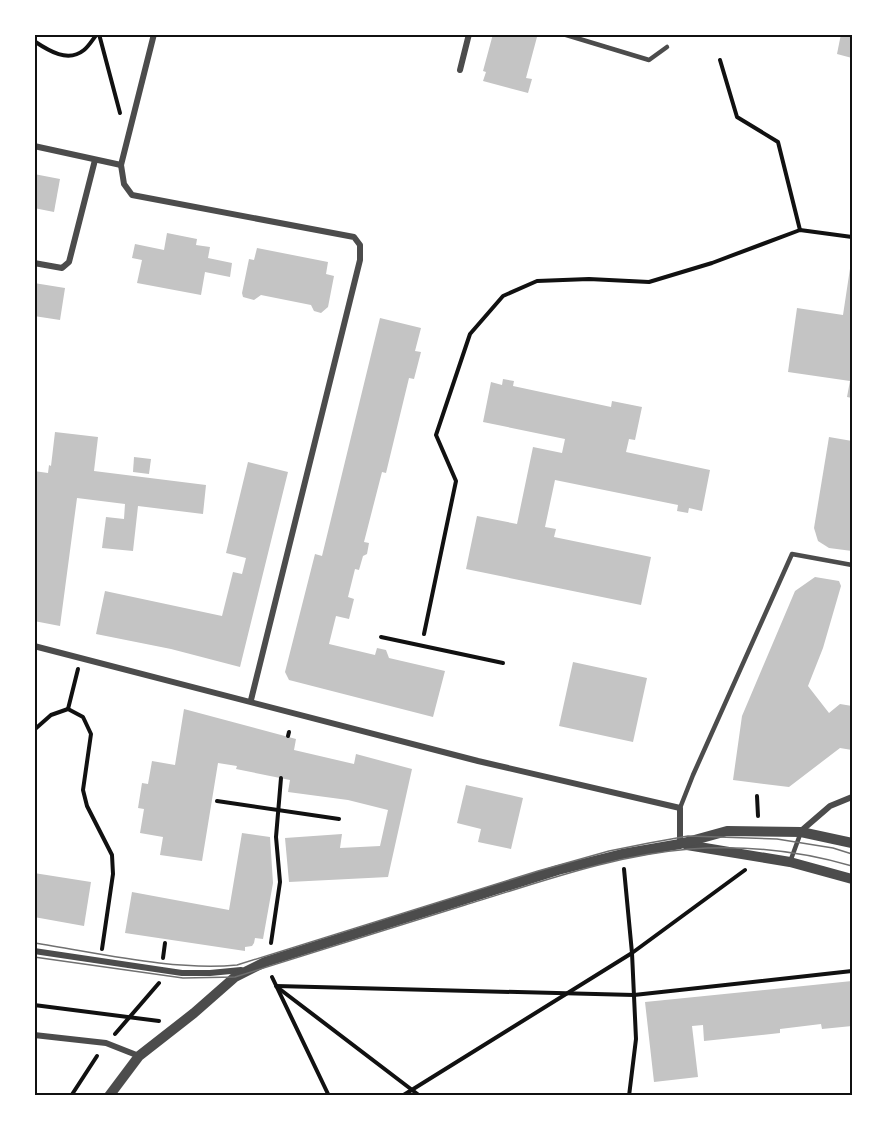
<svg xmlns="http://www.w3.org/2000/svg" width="887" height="1130" font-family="Lato,sans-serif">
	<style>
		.building { fill: #c4c4c4 }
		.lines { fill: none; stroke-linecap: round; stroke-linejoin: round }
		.path { stroke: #111; stroke-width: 4 }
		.service { stroke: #4c4c4c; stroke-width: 4.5 }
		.minor { stroke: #4c4c4c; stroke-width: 6 }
		.tertiary { stroke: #4c4c4c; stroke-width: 10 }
		.tram { stroke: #707070; stroke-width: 1.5 }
		.neatline { fill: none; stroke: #111; stroke-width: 2 }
	</style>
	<rect width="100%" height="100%" fill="#fff"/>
	<!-- building -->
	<g class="building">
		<polygon points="493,34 528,34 537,37 526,78 532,79 528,93 483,81 486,72 483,71"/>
		<polygon points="841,34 852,34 852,58 837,54"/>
		<polygon points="34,174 60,179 54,212 34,208"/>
		<polygon points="167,233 197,239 196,245 210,247 208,258 232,263 230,277 205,272 201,295 137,283 142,260 132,258 135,244 164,250"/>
		<polygon points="257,248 328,262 326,274 334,276 328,307 321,313 314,311 311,305 261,295 254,300 243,297 242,293 249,259 254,260"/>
		<polygon points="851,262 852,262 852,398 847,397 850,381 788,372 797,308 843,315"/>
		<polygon points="34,283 65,288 60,320 34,316"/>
		<polygon points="380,318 421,328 415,351 421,352 414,379 409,378 386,473 382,472 364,542 369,543 367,554 363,556 359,570 355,569 348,597 354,599 349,619 336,616 329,644 375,655 377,648 386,650 389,658 445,671 433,717 289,680 285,672 315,554 322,556"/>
		<polygon points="503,379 514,381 513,386 611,407 612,401 642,407 635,440 629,439 626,452 710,470 702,511 689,508 688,513 677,511 678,505 555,480 545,527 556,529 554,537 651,557 641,605 466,569 477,516 517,524 533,447 562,453 565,439 483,422 491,382 502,385"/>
		<polygon points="55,432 98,437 94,471 206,485 203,514 138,506 133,551 102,548 106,517 124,519 125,504 77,498 60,626 34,621 34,471 48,473 49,465 51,466"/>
		<polygon points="829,437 852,441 852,551 829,548 818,541 814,528"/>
		<polygon points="134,457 151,459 149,474 133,472"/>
		<polygon points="248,462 288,472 240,667 171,649 96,634 105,591 222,616 233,572 242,574 246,558 226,553"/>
		<polygon points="815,577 839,581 841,586 823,648 808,686 829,713 840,704 852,706 852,750 840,748 789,787 733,780 742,716 795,591"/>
		<polygon points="573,662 647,678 633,742 559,726"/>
		<polygon points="184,709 296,739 294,750 354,764 356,754 412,769 388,877 289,882 285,838 342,834 340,848 380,846 388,810 348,800 288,792 290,780 236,769 237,766 218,763 202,861 160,855 163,837 140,833 144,809 138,808 142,783 148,784 152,761 175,765"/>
		<polygon points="466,785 523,798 511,849 478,842 481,829 457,823"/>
		<polygon points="242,833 270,837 273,883 263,939 255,938 254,943 252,946 245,947 245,951 125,933 132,892 229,910"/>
		<polygon points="34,873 91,882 84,926 34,917"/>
		<polygon points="852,981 852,1026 822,1029 821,1024 780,1029 780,1033 704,1041 703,1025 692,1026 698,1077 654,1082 645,1002"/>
	</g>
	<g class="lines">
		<!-- path -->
		<g class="path">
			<polyline points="99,34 120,113"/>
			<path d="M34,41c15,10 34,22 50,9 5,-4 9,-11 13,-16"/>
			<polyline points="720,60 737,117 778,142 800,230"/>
			<polyline points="424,634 456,481 436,435 470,334 503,296 537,281 589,279 649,282 712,263 800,230 852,237"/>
			<polyline points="381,637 503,663"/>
			<polyline points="68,709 78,669"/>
			<polyline points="34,730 51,715 68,709 83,717 91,734 83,790 87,806 112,855 113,874 102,949"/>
			<polyline points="288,736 289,732"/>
			<polyline points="757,796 758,816"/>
			<polyline points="217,801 339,819"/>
			<polyline points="624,869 632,953 636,1039 629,1096"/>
			<polyline points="271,943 280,882 276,837 281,778"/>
			<polyline points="163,958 165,943"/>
			<polyline points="272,977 329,1096"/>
			<polyline points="276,986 634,995 852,971"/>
			<polyline points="277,987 420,1096"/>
			<polyline points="34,1005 159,1021"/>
			<polyline points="115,1034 159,983"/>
			<polyline points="71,1096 97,1056"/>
			<polyline points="402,1096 632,953 745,870"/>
		</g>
		<!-- service -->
		<g class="service">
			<polyline points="563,34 649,60 667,47"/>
			<polyline points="680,808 693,775 792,554 852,565"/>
			<polyline points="790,862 801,832"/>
		</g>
		<!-- minor -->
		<g class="minor">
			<polyline points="154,34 121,165 124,184 132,195 354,237 360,245 360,260 251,700"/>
			<polyline points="460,70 469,34"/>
			<polyline points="34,146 121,165"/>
			<polyline points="34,263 62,268 69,262 95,160"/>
			<polyline points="34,646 478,761 680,808 680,844"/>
			<polyline points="801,831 830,806 852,797"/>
			<polyline points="34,951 182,973 210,973 241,970"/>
			<polyline points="34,1035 106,1043 139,1056"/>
		</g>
		<!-- tertiary -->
		<g class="tertiary">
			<polyline points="687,845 790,862 852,879"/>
			<polyline points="109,1096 139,1056 194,1013 235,977 265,962 558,870 622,854 680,844 727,831 801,832 852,843"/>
		</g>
		<!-- tram -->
		<g class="tram">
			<path d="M34,943c65,10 139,28 203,22l301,-94 71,-20 40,-8 39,-7 89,3 56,9 19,6"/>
			<path d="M34,957l149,21 52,-1c76,-24 153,-48 230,-72 73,-22 148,-50 225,-56 54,-4 111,2 162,17"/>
		</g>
	</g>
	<!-- border -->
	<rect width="887" height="1130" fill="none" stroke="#ffffff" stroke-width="72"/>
	<rect x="36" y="36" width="815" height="1058" class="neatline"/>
</svg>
